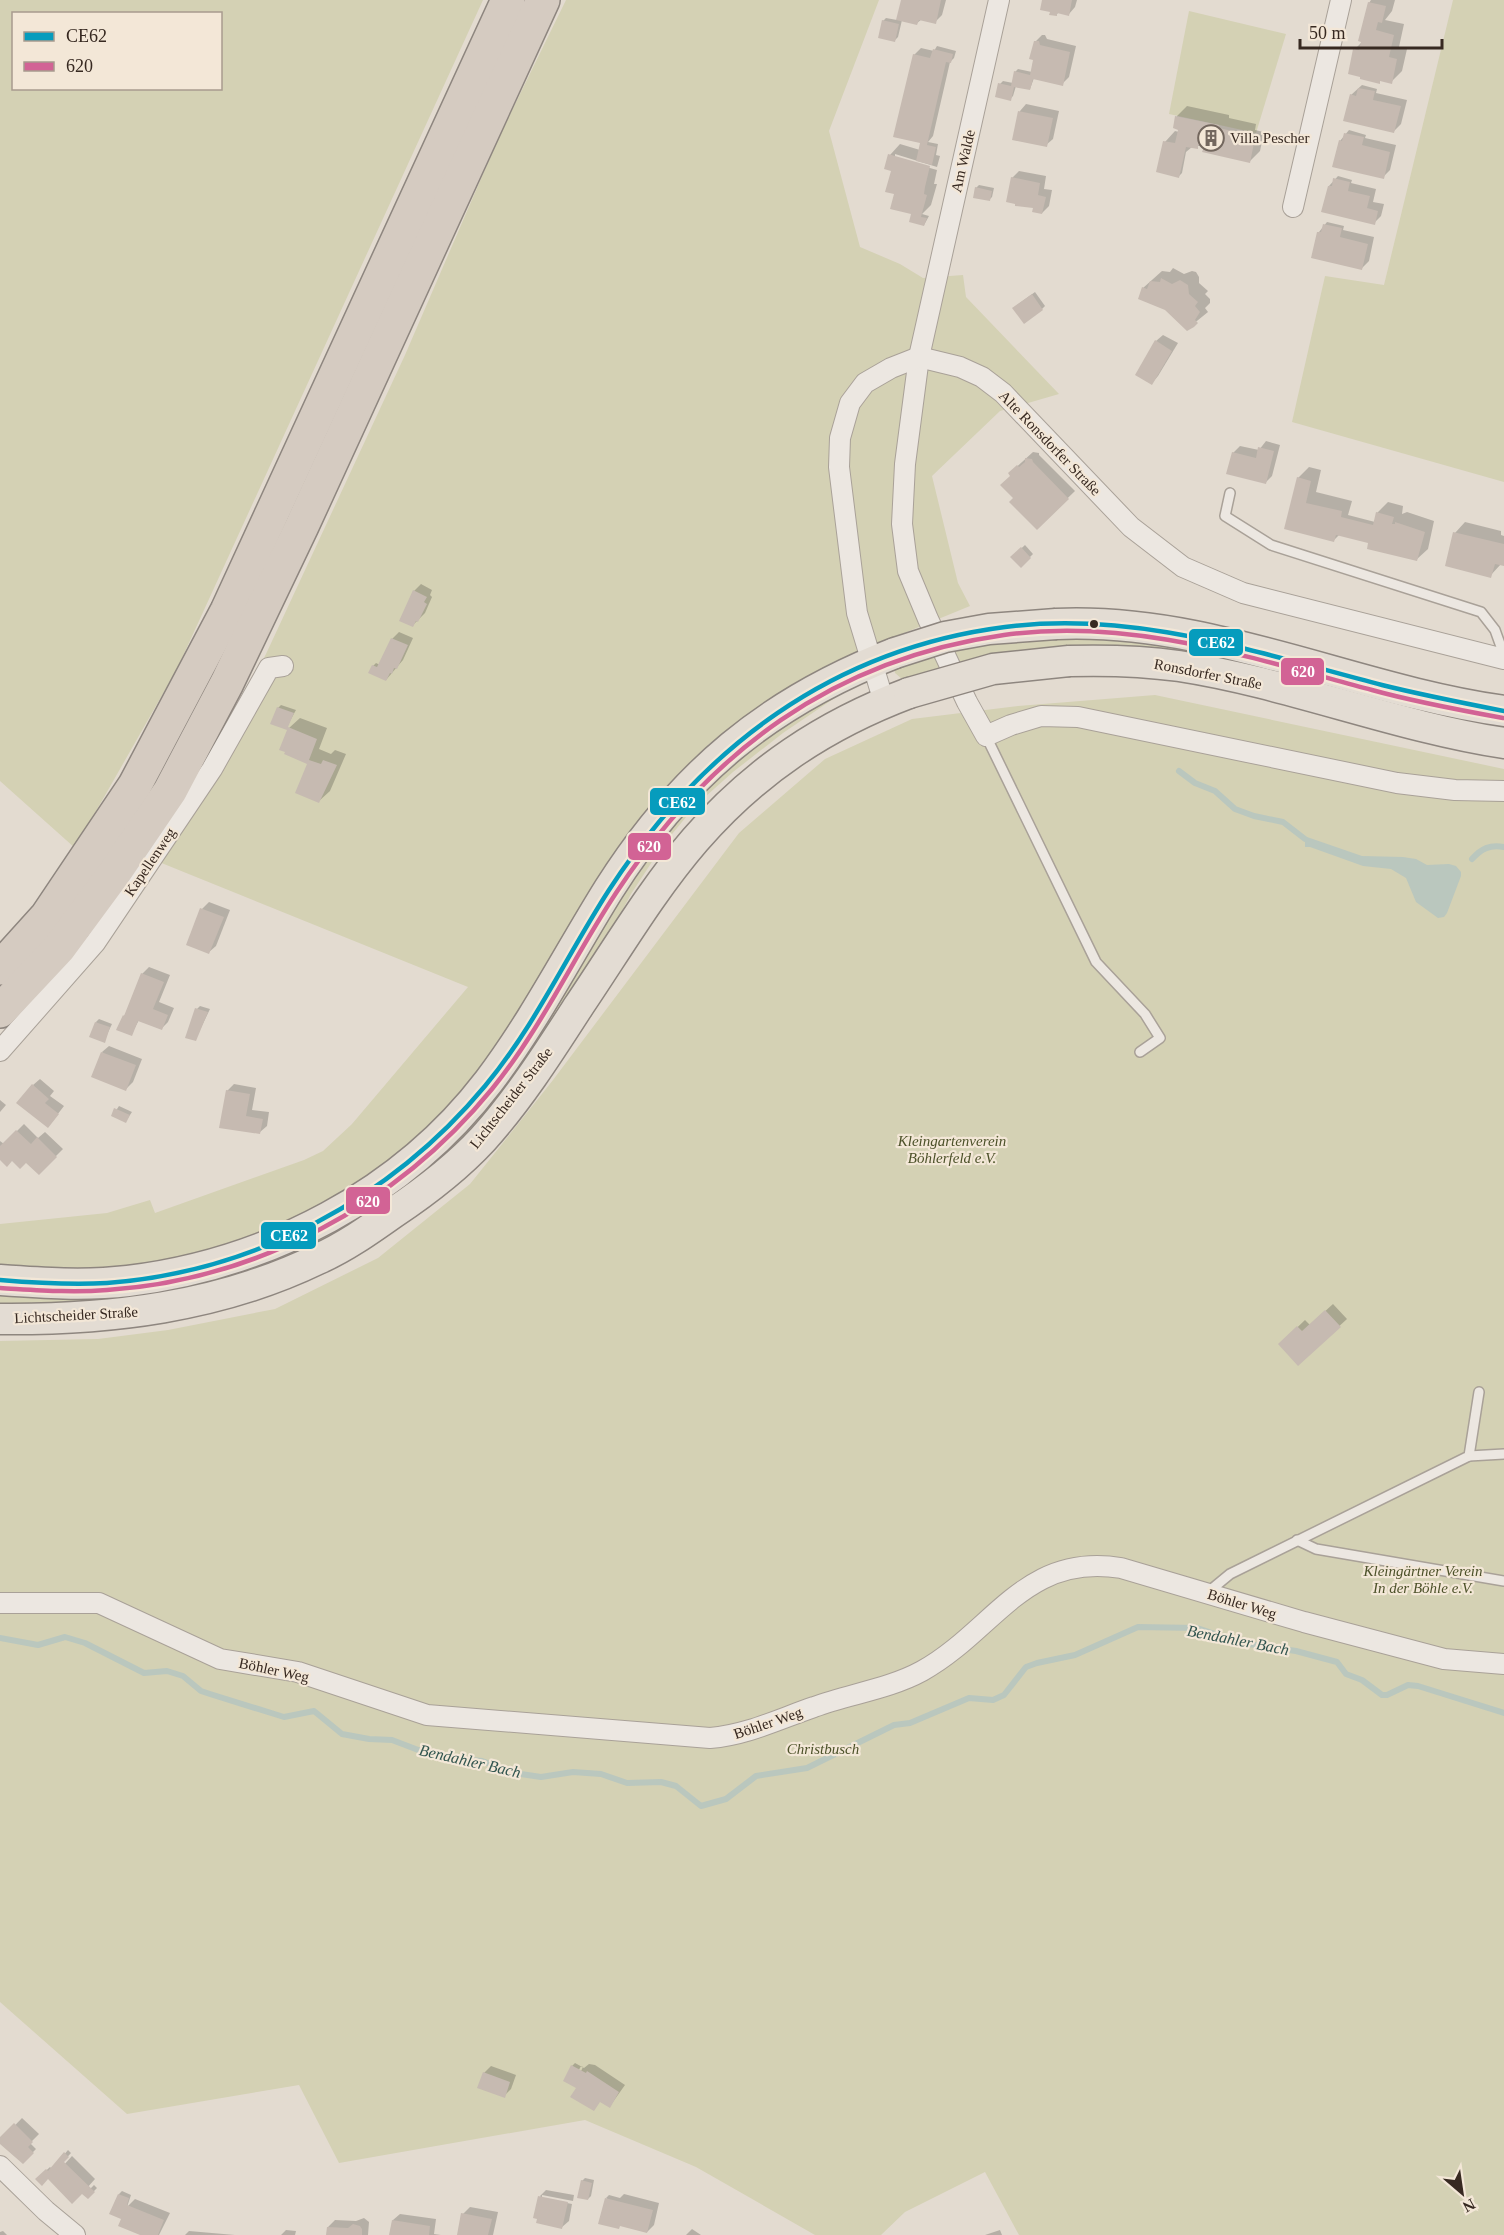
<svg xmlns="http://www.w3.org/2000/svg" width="1504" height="2235" font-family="'Times New Roman',serif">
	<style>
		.green { fill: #d4d1b4; fill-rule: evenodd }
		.water { fill: #bac7be }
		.shadow { fill: #0003 }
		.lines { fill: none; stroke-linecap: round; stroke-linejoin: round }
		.stream { stroke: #bac7be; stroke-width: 6 }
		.building { fill: #c6bab1 }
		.lane-casing { stroke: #a9a198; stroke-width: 12 }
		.street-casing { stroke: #a9a198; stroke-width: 22 }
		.primary-casing { stroke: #8e867f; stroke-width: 33 }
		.highway-casing { stroke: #8e867f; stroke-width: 36 }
		.lane { stroke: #ece7e1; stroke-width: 9 }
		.street { stroke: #ece7e1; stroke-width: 20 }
		.primary { stroke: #e3dcd3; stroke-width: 30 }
		.highway { stroke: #d5cbc1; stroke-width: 33 }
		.primary-bridge-casing { stroke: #8e867f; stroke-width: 33; stroke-linecap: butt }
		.primary-bridge { stroke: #e3dcd3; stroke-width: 30 }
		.bus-1-casing { stroke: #f3e7d7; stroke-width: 9 }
		.bus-2-casing { stroke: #f3e7d7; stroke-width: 9 }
		.bus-1 { stroke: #069cbd; stroke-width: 4.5 }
		.bus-2 { stroke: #d26395; stroke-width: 4.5 }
		.bus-dot { fill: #372921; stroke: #f3e7d7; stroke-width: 2 }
		.labels { text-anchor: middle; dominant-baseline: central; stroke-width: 4.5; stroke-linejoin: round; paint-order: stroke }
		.poi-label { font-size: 15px; fill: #372921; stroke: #f3e7d7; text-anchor: start }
		.street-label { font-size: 15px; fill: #372921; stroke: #f3e7d7 }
		.park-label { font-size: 15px; font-style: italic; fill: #4c5129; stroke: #f3e7d7 }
		.water-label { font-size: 16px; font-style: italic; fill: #32554f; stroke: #f3e7d7 }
		.line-badge { stroke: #f3e7d7; stroke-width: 2 }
		.badge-label { font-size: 16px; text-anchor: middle; font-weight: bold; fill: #fff }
	</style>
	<rect width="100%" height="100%" fill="#e3dbd0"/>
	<!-- green -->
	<g class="green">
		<path d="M0,0h483l-306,669 -102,179 -75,-67zM14,14h206v74h-206z"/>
		<polygon points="566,0 879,0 829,131 860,247 900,264 923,278 963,275 966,297 1059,394 1000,411 932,476 958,583 970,606 836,661 709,744 642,822 553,970 458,1101 368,1181 256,1239 127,1270 0,1268 0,1224 107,1213 150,1200 155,1213 304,1160 323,1151 352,1124 468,987 159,862 266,654 405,355 499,137"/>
		<polygon points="1453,0 1504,0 1504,482 1292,422 1325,276 1384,285"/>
		<polygon points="1189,11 1286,34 1256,133 1169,114"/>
		<polygon points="1114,637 1180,645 1504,723 1504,730 1479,726 1215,659 907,679 902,679 895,673 894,669 902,663 1004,639"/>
		<path d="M845,691l-62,42 -50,39 -37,33 -33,40 -32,49 -27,51 -66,103 -71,89 -43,40 -79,55 -100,46 -131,25 -114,3v-12l84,2 318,-113 259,-343c39,-46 83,-92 135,-124 16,-9 33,-16 49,-25z"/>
		<polygon points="1155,695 1504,769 1504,2235 1019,2235 985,2172 905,2212 881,2235 815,2235 696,2167 585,2120 339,2163 299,2085 127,2114 0,2002 0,1341 98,1339 168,1330 275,1309 378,1258 470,1184 553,1080 739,833 825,759 912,719 1018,706"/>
	</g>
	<!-- water -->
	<polygon class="water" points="1307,837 1362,856 1403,857 1416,859 1427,865 1449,864 1456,866 1461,872 1461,876 1447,913 1444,917 1438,918 1416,902 1406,878 1391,869 1363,866 1310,847 1305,847 1305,839"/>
	<!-- shadow -->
	<g class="shadow">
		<polygon points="902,0 946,0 942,15 935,22 922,19 917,23 902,20 898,37 895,40 883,21 886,18 897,20"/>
		<polygon points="1044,0 1077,0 1075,7 1069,14 1059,12 1056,15"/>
		<polygon points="1371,0 1395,0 1392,11 1385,20 1404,24 1399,47 1407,49 1402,71 1391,82 1381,80 1379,82 1355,49 1363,41 1369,3"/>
		<polygon points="1042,35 1045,35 1047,39 1076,46 1069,77 1062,84 1034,78 1030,89 1016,86 1013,96 1010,99 1000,84 1003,81 1013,83 1015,72 1018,69 1032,72 1035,42"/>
		<polygon points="937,46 956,51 954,58 950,62 933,136 928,142 938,144 936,155 940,156 937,167 895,154 895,158 937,170 934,184 937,184 931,205 922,214 929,216 924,225 895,193 890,155 900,144 920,150 922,142 914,55 921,48 934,51"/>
		<polygon points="1362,85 1377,89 1376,93 1407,100 1401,124 1394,131 1351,95"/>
		<polygon points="1026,104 1059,111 1053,139 1046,145 1014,138 1020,111"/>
		<polygon points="1187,106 1229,115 1229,118 1256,124 1255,130 1264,132 1260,151 1249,162 1205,145 1192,147 1186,152 1182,173 1179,176 1165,142 1175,131 1179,132 1180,128 1174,127 1177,116"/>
		<polygon points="1349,130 1366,135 1365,138 1396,145 1390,170 1383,177 1340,141"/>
		<polygon points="1019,171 1046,176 1044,189 1052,190 1049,206 1042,213 1012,178"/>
		<polygon points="1338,176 1352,180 1351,183 1376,189 1373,202 1384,204 1381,216 1374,223 1329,186"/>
		<polygon points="979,185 994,188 992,197 989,200 976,188"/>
		<polygon points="1327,222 1344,226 1343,230 1374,237 1369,261 1362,268 1319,232"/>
		<polygon points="1173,268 1184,274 1192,271 1196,272 1199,277 1199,283 1208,291 1205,294 1210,299 1210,303 1205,308 1208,312 1187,329 1143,288 1162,271 1170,272"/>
		<polygon points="1035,292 1045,306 1042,309 1017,305"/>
		<polygon points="1163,335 1178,343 1158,376 1152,383 1156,341"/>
		<polygon points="1266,441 1280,445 1272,476 1265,483 1233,453 1240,446 1259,450"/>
		<polygon points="1033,452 1039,453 1039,455 1075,491 1037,528 1015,498 1012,475 1010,473"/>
		<polygon points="1309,467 1321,470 1316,492 1352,501 1348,515 1375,522 1377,513 1388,502 1403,506 1402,514 1407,512 1434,521 1428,549 1417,559 1371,538 1340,534 1334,540 1286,528 1298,478"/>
		<polygon points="1465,522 1501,531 1501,535 1504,536 1504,565 1501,564 1490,576 1455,533"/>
		<polygon points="1025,545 1033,554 1021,566 1012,557"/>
		<polygon points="421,584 432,590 430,595 432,597 425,613 412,626 414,591"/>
		<polygon points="399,632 413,638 403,660 386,680 373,666 376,663 380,665 392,639"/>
		<polygon points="281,705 296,710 286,728 278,708"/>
		<polygon points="300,718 327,728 319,749 331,754 335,750 346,754 330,791 319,801 309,763 289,728"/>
		<polygon points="209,902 230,910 216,946 209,952 202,909"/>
		<polygon points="149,967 170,975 159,1002 174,1008 168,1022 161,1029 139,1020 131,1035 124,1016 127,1012 142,974"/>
		<polygon points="200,1006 210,1009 195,1040 197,1009"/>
		<polygon points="99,1019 112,1024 104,1041 96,1022"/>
		<polygon points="109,1046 142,1059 133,1082 126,1089 102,1052"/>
		<polygon points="40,1079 54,1091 50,1096 64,1106 54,1119 33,1085"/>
		<polygon points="234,1084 256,1088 252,1110 269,1112 267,1126 260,1132 221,1126 227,1091"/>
		<polygon points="0,1100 6,1105 0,1112"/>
		<polygon points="119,1106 132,1112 126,1121 113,1115"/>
		<polygon points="24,1124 38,1138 45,1132 63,1149 39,1173 26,1161 0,1158 0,1141 4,1144"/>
		<polygon points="1333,1304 1347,1319 1298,1364 1280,1344 1305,1320 1310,1325"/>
		<polygon points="575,2063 584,2068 589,2064 595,2065 625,2085 610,2106 574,2085 583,2067 581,2066 572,2083 572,2066"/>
		<polygon points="491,2066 516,2075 511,2089 504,2096 484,2073"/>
		<polygon points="22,2118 39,2134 30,2143 36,2149 23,2162 0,2141"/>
		<polygon points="68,2150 71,2153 61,2164 63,2166 72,2156 95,2179 87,2188 89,2190 94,2185 97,2188 88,2197 82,2192 48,2177 37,2179 50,2167 52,2169"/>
		<polygon points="585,2178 594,2180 591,2196 588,2199 582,2181"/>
		<polygon points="546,2190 574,2195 573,2201 542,2195 542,2198 572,2204 569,2221 562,2227 540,2196"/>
		<polygon points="122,2191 131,2195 127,2207 135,2199 170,2213 159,2235 144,2235 123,2218 119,2194"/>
		<polygon points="624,2194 659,2203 654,2225 647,2232 606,2198 609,2195 620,2198"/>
		<polygon points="470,2207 498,2212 493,2235 458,2235 463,2214"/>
		<polygon points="400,2214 436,2219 434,2234 441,2235 391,2235 393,2220"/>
		<polygon points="364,2218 369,2222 368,2235 328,2235 328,2227 335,2220 356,2221"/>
		<polygon points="692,2229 701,2235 686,2235"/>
		<polygon points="286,2230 296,2231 295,2235 277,2235 281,2235"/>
		<polygon points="1000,2230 1002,2235 985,2235"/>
		<polygon points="3,2231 7,2235 0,2235 0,2232"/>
		<polygon points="189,2231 235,2235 185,2235"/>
	</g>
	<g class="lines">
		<!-- stream -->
		<g class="stream">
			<polyline points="1179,771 1195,783 1215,791 1235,809 1254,816 1283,822 1305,839"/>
			<path d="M1472,859c9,-10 18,-15 32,-12"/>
			<polyline points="0,1638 38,1645 65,1637 85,1643 144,1673 167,1671 183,1676 201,1691 210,1694 284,1717 314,1711 342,1734 369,1739 392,1740 434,1756 482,1761 514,1773 541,1777 573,1772 601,1774 627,1783 661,1782 676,1786 701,1806 726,1799 756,1776 807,1768 894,1725 910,1723 969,1698 993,1700 1004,1695 1026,1667 1037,1663 1075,1655 1138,1627 1197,1628 1242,1643 1296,1651 1337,1662 1346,1674 1362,1680 1382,1695 1387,1695 1408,1685 1418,1686 1504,1713"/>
		</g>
	</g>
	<!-- building -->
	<g class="building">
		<polygon points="901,0 941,0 936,24 919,20 917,25 896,20"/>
		<polygon points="1042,0 1072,0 1069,16 1057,13 1057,16 1049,15 1050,12 1040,10"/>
		<polygon points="1368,2 1386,6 1382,23 1378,22 1376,30 1394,35 1389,57 1397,59 1392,84 1380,81 1380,84 1360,79 1360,77 1348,74 1353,49 1359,50 1361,42 1358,41"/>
		<polygon points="882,20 899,24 895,42 878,38"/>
		<polygon points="1034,41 1039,41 1040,45 1070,52 1063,86 1033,79 1030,90 1014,87 1011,101 995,97 998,83 1011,86 1014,71 1030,75 1033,60 1029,59"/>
		<polygon points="933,49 953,54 951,63 946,62 927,145 936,147 932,165 916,161 920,143 893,137 913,54 930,58"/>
		<polygon points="1358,88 1375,91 1373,100 1401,106 1394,133 1343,121 1350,94 1356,96"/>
		<polygon points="1018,111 1053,118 1047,147 1012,140"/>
		<polygon points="1175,116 1219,125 1219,128 1246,134 1245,141 1254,143 1250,163 1202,152 1204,147 1198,145 1198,149 1186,147 1179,178 1156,172 1163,141 1175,143 1178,130 1173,128"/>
		<polygon points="1344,133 1364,137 1362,145 1390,152 1384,179 1332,167 1339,140 1342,141"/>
		<polygon points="888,154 930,166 925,187 924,194 927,195 921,217 927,218 924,226 909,222 911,214 890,209 894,194 885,192 891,171 884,169"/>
		<polygon points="1011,177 1040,183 1038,195 1046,197 1042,214 1032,212 1033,208 1015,206 1015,204 1006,202"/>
		<polygon points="1333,178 1350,182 1348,191 1370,196 1367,208 1378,211 1375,225 1321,212 1328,186 1332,186"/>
		<polygon points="975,187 992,191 990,201 973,198"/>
		<polygon points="1323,224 1342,228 1340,237 1368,244 1362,270 1311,258 1317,232 1321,232"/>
		<polygon points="1161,278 1172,284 1180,280 1188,285 1189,294 1198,302 1195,306 1200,312 1195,320 1198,323 1194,327 1187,331 1165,310 1138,299 1142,287 1147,289 1150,281 1160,282"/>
		<polygon points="1032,294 1043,310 1024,324 1012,308"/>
		<polygon points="1155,340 1172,351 1152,385 1135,375"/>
		<polygon points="1258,447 1274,451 1266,484 1226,474 1232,452 1256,458"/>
		<polygon points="1025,458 1032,459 1033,462 1069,499 1037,530 1009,502 1013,498 1000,485 1010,476 1008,473 1017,465 1019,467 1025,462"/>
		<polygon points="1297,477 1311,481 1306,503 1342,511 1341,517 1373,525 1376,512 1394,517 1392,524 1395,524 1395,522 1425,532 1417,561 1367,549 1368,543 1336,535 1334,542 1284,529"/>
		<polygon points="1453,532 1504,544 1504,566 1495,564 1491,578 1445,566"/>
		<polygon points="1021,547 1031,558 1021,568 1010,557"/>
		<polygon points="413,590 427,597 424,602 427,604 418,622 416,621 413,627 399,621"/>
		<polygon points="391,638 408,645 397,669 394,668 392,674 390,673 386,681 368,673 372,665 377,667"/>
		<polygon points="277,707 294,713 288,727 317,739 309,760 321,764 323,760 337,765 319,803 295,793 307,764 284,754 285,752 279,750 287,730 270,724"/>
		<polygon points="200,908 224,917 209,954 186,945"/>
		<polygon points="141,973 164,982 153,1009 168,1015 162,1030 138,1021 132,1036 116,1030 123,1015 124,1016"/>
		<polygon points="195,1008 208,1012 196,1041 185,1038"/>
		<polygon points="95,1022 110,1027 105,1043 89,1037"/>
		<polygon points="101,1052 136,1065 126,1091 91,1077"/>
		<polygon points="32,1084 49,1099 45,1103 59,1114 48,1128 16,1103"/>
		<polygon points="226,1090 250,1094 246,1116 263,1119 260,1134 219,1128"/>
		<polygon points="114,1108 130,1115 126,1123 111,1116"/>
		<polygon points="16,1130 31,1144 37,1137 57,1157 39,1175 26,1163 20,1169 12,1161 7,1167 0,1160 0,1146"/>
		<polygon points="1325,1310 1341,1327 1298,1366 1278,1344 1297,1326 1302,1331"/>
		<polygon points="571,2065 586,2073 587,2071 619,2092 610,2108 600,2102 594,2111 570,2097 576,2088 563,2081"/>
		<polygon points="483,2072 510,2082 505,2098 477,2088"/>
		<polygon points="14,2123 33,2142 28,2147 34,2153 23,2164 0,2144 0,2137"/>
		<polygon points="64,2152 69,2157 64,2162 95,2192 88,2199 82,2194 72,2204 48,2179 42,2186 35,2179 46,2169 48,2171"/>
		<polygon points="581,2180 592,2183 588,2200 577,2198"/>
		<polygon points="118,2194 129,2198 127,2205 164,2220 158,2235 140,2235 118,2226 121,2219 109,2214"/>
		<polygon points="538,2196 568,2202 562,2229 536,2223 537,2219 533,2218"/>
		<polygon points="605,2198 653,2210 647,2233 620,2226 619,2229 598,2224"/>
		<polygon points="461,2213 492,2219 488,2235 457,2235"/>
		<polygon points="392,2220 430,2226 429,2235 389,2235"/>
		<polygon points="353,2224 360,2226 362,2229 362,2235 326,2235 327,2227 348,2228"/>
	</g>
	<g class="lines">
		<!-- lane casing -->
		<g class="lane-casing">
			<g id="lane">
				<polyline points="1230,493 1225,516 1271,545 1481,612 1495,630 1504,655"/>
				<polyline points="986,736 1096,962 1145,1014 1160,1038 1140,1052"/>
				<polyline points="1469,1456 1504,1454"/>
				<polyline points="1297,1540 1316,1549 1504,1581"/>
				<polyline points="1207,1593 1230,1574 1469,1456 1479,1392"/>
			</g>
		</g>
		<!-- street casing -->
		<g class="street-casing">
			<g id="street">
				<polyline points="999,0 919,357 905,464 902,524 908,571 928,619 967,702 986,736 1011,725 1041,716 1078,717 1397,783 1455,790 1504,791"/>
				<polyline points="1293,207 1341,0"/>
				<polyline points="884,702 857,613 839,467 840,438 850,403 865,383 891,368 919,357 960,367 982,377 1003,393 1131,527 1183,567 1243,593 1504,659"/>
				<polyline points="0,1051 95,943 212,769 269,668 283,666"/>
				<path d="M0,1603h99l121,56 78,13 129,43 283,23c37,-3 69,-19 104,-31 35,-13 75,-18 108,-36 72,-40 103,-119 199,-103l183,54 140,37 60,5"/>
				<polyline points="0,2166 46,2211 75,2235"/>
			</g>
		</g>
		<!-- primary casing -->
		<g class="primary-casing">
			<g id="primary">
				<path d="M1056,624c155,-7 297,66 448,87"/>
				<path d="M1069,661c37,-1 74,0 110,5 110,17 215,60 325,77"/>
				<path d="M0,1280c42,3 85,6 128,1 140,-17 275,-87 361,-200 46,-61 80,-128 120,-192 73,-115 159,-187 286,-236"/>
				<path d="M0,1319c109,1 219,-12 318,-60 27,-12 51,-29 75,-46 30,-20 65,-47 90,-74 36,-40 66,-87 95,-132 38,-56 73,-116 117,-167 60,-69 129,-115 214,-147"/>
			</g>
		</g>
		<!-- highway casing -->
		<g class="highway-casing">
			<g id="highway">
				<polyline points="0,968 47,916 135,785 227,611 508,0"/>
				<polyline points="0,1011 59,948 115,872 170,791 227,683 302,526 543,0"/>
			</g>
		</g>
		<!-- lane -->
		<use href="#lane" class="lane"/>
		<!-- street -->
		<use href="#street" class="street"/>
		<!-- primary -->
		<use href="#primary" class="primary"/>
		<!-- highway -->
		<use href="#highway" class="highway"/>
		<!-- primary-bridge casing -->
		<g class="primary-bridge-casing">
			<g id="primary-bridge">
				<polyline points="895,653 945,637 989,629 1056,624"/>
				<polyline points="909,693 993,669 1069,661"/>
			</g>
		</g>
		<!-- primary-bridge -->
		<use href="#primary-bridge" class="primary-bridge"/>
		<!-- bus-1 casing -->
		<g class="bus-1-casing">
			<path id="bus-1" d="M0,1280c36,3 71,5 107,3 147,-11 284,-84 378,-197 50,-60 82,-131 124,-196 93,-143 224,-241 396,-263 130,-17 253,26 377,58 40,10 81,18 122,26"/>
		</g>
		<!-- bus-2 casing -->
		<g class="bus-2-casing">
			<path id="bus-2" d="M0,1288c36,2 71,5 107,2 150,-10 290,-85 385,-201 49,-60 81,-131 124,-196 93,-141 217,-234 388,-258 125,-18 248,23 368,55 43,12 87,20 131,28"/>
		</g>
		<!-- bus-1 -->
		<use href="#bus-1" class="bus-1"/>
		<!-- bus-2 -->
		<use href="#bus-2" class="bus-2"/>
	</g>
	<!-- icons -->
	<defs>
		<g id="building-ring" transform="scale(1.35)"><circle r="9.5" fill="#f3e7d7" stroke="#73675e" stroke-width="1.5"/><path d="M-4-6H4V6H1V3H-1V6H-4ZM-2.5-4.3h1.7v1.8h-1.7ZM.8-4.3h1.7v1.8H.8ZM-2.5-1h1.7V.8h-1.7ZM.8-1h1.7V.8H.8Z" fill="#73675e"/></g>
	</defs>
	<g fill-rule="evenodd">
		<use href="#building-ring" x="1211" y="138"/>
	</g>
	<!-- markers -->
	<circle class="bus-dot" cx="1094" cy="624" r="5"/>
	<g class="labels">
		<!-- poi labels -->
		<g class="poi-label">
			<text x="1230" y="138">Villa Pescher</text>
		</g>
		<!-- street labels -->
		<g class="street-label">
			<text transform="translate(963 161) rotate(-77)">Am Walde</text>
			<text transform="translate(1050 443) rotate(46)">Alte Ronsdorfer Straße</text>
			<text transform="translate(1208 674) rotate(11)">Ronsdorfer Straße</text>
			<text transform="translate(150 862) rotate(-56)">Kapellenweg</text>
			<text transform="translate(511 1098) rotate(-52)">Lichtscheider Straße</text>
			<text transform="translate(76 1315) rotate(-3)">Lichtscheider Straße</text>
			<text transform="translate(1242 1604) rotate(17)">Böhler Weg</text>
			<text transform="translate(274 1670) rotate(12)">Böhler Weg</text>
			<text transform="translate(768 1723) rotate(-19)">Böhler Weg</text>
		</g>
		<!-- park labels -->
		<g class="park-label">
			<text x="952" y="1141">Kleingartenverein<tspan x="952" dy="17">Böhlerfeld e.V.</tspan></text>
			<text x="1423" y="1571">Kleingärtner Verein<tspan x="1423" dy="17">In der Böhle e.V.</tspan></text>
			<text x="823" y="1749">Christbusch</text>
		</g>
		<!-- water labels -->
		<g class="water-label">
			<text transform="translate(1238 1640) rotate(11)">Bendahler Bach</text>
			<text transform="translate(470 1761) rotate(13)">Bendahler Bach</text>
		</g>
	</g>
	<g class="line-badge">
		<rect x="1188" y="628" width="56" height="29" rx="6" fill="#069cbd"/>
		<rect x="1280" y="657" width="45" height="29" rx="6" fill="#d26395"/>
		<rect x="649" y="787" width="57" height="29" rx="6" fill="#069cbd"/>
		<rect x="627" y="832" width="45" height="29" rx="6" fill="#d26395"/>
		<rect x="345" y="1186" width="46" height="29" rx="6" fill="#d26395"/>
		<rect x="260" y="1221" width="57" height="29" rx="6" fill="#069cbd"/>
	</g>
	<g class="badge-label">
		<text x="1216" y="648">CE62</text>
		<text x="1303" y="677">620</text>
		<text x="677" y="808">CE62</text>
		<text x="649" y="852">620</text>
		<text x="368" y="1207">620</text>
		<text x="289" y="1241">CE62</text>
	</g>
	<!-- legend -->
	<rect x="12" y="12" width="210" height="78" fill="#f3e7d7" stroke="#a89b8e" stroke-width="1.5"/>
	<rect x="24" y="32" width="30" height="9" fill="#069cbd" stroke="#a89b8e" stroke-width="1.5"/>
	<text x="66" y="42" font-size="18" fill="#372921">CE62</text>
	<rect x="24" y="62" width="30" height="9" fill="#d26395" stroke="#a89b8e" stroke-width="1.5"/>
	<text x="66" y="72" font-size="18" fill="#372921">620</text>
	<!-- north arrow -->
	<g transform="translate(1462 2193) rotate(151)" stroke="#f3e7d7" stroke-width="4.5" paint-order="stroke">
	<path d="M0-4.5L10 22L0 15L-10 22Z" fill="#372921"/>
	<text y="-9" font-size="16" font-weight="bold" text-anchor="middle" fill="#372921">N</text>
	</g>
	<!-- scale -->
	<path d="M1300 39v9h142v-9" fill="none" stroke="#372921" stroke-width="3"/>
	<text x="1309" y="39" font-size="18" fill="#372921" stroke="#f3e7d7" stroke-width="4.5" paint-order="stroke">50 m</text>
</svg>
